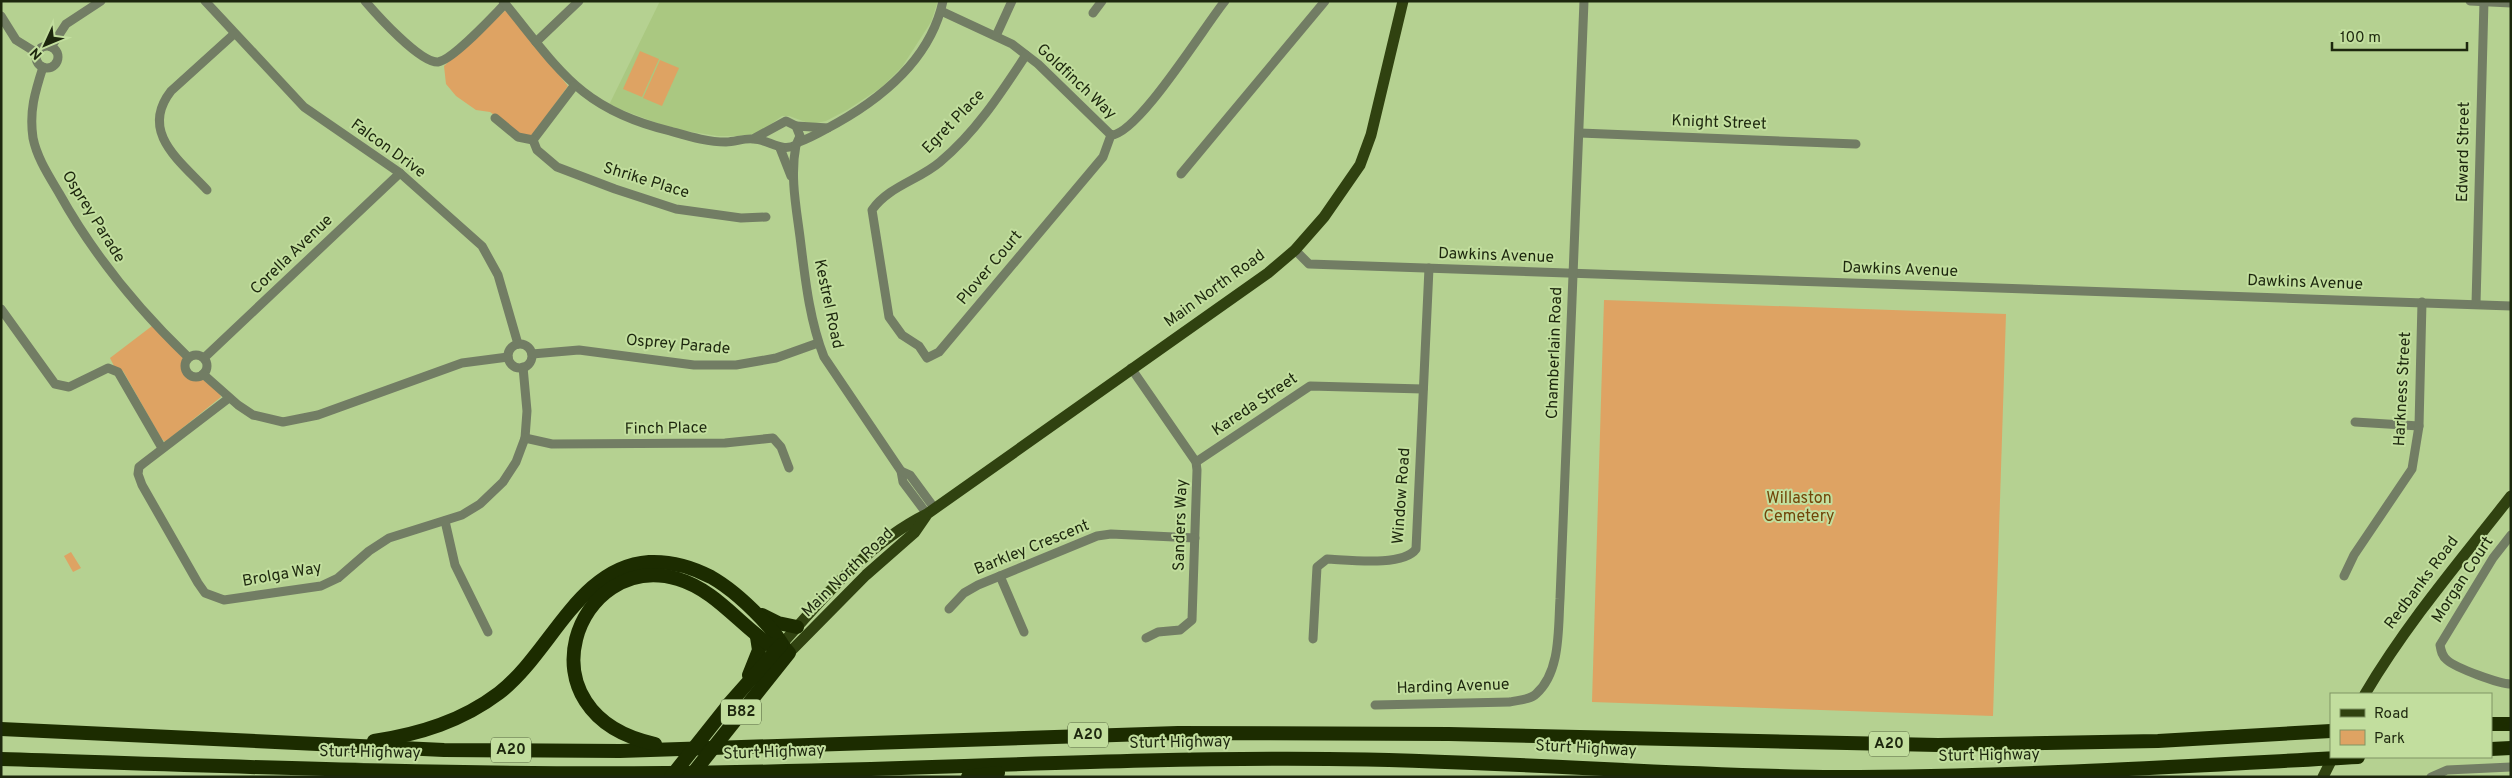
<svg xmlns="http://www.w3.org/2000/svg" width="2512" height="778" font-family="Overpass,sans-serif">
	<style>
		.built { fill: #aac881 }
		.green { fill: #dea363 }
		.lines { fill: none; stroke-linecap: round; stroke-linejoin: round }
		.minor { stroke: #727d64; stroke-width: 9 }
		.major { stroke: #304210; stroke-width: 11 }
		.highway { stroke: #1c2c00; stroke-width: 14 }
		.labels { text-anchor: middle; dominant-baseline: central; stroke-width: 4; stroke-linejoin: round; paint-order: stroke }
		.shield { fill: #c2de9e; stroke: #4e5e39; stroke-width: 1 }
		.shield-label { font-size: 15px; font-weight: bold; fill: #1d270e }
		.street-label { font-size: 16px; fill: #1d270e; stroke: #c2de9e }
		.park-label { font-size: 16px; fill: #714508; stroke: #c2de9e }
	</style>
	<rect width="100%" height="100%" fill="#b5d191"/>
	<!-- built -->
	<polygon class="built" points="660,1 938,1 931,22 902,67 882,87 847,110 826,121 811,124 789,116 782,116 757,134 737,136 718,136 673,129 609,105"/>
	<!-- green -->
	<g class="green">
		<polygon points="506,10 568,86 531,137 524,136 490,112 476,110 456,96 446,84 444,66"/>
		<polygon points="640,51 659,59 642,97 623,89"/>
		<polygon points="660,60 679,68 662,106 643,98"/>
		<polygon points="1604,300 2006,314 1993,716 1592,702"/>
		<path d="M152,326l31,32c-2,16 3,22 19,21l17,13 2,5 -56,45 -4,-4 -38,-67 -9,-5 -4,-8z"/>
		<polygon points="71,552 81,568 73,572 64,556"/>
	</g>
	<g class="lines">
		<!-- minor -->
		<g class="minor">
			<polyline points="205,1 304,107 400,173 482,246 498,275 518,344"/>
			<path d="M365,1c12,14 55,62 73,61 15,-2 55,-46 67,-58"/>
			<path d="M503,1c56,68 76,108 167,130 18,5 37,11 56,11 9,0 18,-4 27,-3 15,0 28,14 43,6l4,-9 -4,-10 -10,-5 -33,18"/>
			<polyline points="2470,1 2511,3"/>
			<path d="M941,11l71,33 26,20 73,71c26,1 95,-111 114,-134"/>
			<polyline points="1093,13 1102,1"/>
			<polyline points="1,16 16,40 37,53"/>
			<polyline points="996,36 1012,1"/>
			<polyline points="536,42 579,1"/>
			<circle cx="47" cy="57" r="11"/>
			<polyline points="51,47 66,24 101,1"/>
			<path d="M1026,55c-25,38 -50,77 -86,107 -21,18 -51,24 -68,48l17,107 13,18 17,11 8,12 12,-6 164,-195 8,-22"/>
			<path d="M43,67c-8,25 -14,44 -10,71 4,20 16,38 26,55 35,63 78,115 129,164"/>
			<polyline points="574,86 533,140 537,150 557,167 615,189 676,209 741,218 766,217"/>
			<polyline points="495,118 518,137 533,140"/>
			<polyline points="796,126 828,128"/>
			<polyline points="1580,133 1856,144"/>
			<path d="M799,142c14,-5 25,-12 38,-19 48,-27 94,-66 106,-122"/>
			<path d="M796,145c-6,31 0,61 4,92 5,40 9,82 24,120l77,114 2,11 24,32"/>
			<polyline points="780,148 791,176"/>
			<polyline points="1181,174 1325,1"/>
			<path d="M207,190c-27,-29 -68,-58 -36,-99l63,-57"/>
			<polyline points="1295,250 1309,264 2511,306"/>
			<polyline points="2476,304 2484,1"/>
			<polyline points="1,309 55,384 69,387 108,368 118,372 162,448"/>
			<circle cx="520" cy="356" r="12"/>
			<polyline points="532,354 579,350 694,365 736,365 776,358 818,343"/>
			<circle cx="196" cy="366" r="11"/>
			<polyline points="204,358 400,173"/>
			<polyline points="1131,368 1196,462 1197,470 1192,620 1180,630 1158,632 1146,638"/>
			<polyline points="203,374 238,405 253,415 283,422 318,415 462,363 508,357"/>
			<polyline points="229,398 144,463 139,467 138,474 142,485 198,583 205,593 224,600 321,586 338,578 369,551 389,538 462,515 480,504 503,482 516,462 525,438 527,411 523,367"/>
			<polyline points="2355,422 2419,426"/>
			<polyline points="525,438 552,444 725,443 773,438 781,447 789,468"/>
			<polyline points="1196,462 1310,386 1423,389"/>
			<polyline points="901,471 910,475 935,509"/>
			<polyline points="445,521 455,565 488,632"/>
			<path d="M2511,535l-18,23 -53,87c1,6 2,11 7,15 9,8 52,24 64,24"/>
			<polyline points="1000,576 1024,632"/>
			<polyline points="2344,576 2354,555 2412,469 2419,426 2422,302"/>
			<polyline points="949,609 964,593 978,585 1097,536 1111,534 1195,538"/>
			<path d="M1313,639l4,-72 10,-8c22,1 76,8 89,-10l13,-281"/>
			<path d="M1375,705l135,-3c8,-2 20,-2 26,-8 25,-22 22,-66 24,-95l24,-598"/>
			<polyline points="2431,777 2447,770 2511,767"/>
		</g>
		<!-- major -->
		<g class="major">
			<path d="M781,645c43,-48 87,-102 146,-131l341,-241 27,-23 29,-33 36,-52 11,-30 32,-134"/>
			<polyline points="789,653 866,575 915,532 926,516"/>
			<path d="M2365,694c42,-71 95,-133 146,-198"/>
			<polyline points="2323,777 2333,757"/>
		</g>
		<!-- highway -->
		<g class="highway">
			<polyline points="762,615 778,623 797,627"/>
			<polyline points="749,675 759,650 757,637"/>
			<polyline points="2491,724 2511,724"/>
			<polyline points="1,729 444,750 620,751 1178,733 1449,734 1938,745 2158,741 2331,731"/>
			<path d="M374,741c46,-7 88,-20 125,-48 52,-40 79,-126 150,-131 22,-1 43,5 62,15 23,13 43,33 60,52 8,8 10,16 18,24l-99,124"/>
			<path d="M655,744c-139,-30 -79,-195 23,-165 37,11 61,45 92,66h11"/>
			<polyline points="2491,749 2511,748"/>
			<path d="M1,759c221,7 442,16 664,14 221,-1 442,-16 663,-14 170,1 339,17 509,18 174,0 348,-11 521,-20"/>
			<polyline points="671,777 729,704 781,645"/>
			<polyline points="968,777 998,773"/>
		</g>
	</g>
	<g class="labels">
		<!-- shield labels -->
		<g class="shield">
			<rect x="721" y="699.5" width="40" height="25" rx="4"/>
			<rect x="1068" y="722.5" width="40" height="25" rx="4"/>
			<rect x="1869" y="731.5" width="40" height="25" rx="4"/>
			<rect x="491" y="737.5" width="40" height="25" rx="4"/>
		</g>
		<g class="shield-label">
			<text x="741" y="712">B82</text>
			<text x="1088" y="735">A20</text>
			<text x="1889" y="744">A20</text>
			<text x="511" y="750">A20</text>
		</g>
		<!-- street labels -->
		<g class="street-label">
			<text transform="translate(1076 82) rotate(43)">Goldfinch Way</text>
			<text transform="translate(954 122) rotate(-46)">Egret Place</text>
			<text transform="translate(1719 123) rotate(2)">Knight Street</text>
			<text transform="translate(388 149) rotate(36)">Falcon Drive</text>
			<text transform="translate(2464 152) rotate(-89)">Edward Street</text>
			<text transform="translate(646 181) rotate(17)">Shrike Place</text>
			<text transform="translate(93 217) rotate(58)">Osprey Parade</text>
			<text transform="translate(292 255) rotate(-44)">Corella Avenue</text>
			<text transform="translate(1496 256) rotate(2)">Dawkins Avenue</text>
			<text transform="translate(990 268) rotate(-50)">Plover Court</text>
			<text transform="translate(1900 270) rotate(2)">Dawkins Avenue</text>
			<text transform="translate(2305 283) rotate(2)">Dawkins Avenue</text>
			<text transform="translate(1215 289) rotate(-36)">Main North Road</text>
			<text transform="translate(828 304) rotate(78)">Kestrel Road</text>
			<text transform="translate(678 345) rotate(5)">Osprey Parade</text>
			<text transform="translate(1555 353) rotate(-88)">Chamberlain Road</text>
			<text transform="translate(2403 389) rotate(-87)">Harkness Street</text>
			<text transform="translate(1255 405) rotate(-34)">Kareda Street</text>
			<text transform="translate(666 429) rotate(-1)">Finch Place</text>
			<text transform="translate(1402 496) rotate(-86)">Window Road</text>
			<text transform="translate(1181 525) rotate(-88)">Sanders Way</text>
			<text transform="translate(1032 548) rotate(-22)">Barkley Crescent</text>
			<text transform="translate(848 573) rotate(-44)">Main North Road</text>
			<text transform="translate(282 575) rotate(-10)">Brolga Way</text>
			<text transform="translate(2463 580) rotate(-57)">Morgan Court</text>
			<text transform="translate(2422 583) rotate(-53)">Redbanks Road</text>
			<text transform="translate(1453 687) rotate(-2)">Harding Avenue</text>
			<text transform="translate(1180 743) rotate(-1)">Sturt Highway</text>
			<text transform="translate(1586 749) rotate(3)">Sturt Highway</text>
			<text transform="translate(370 753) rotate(1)">Sturt Highway</text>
			<text transform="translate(774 753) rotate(-2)">Sturt Highway</text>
			<text transform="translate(1989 756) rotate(-1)">Sturt Highway</text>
		</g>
		<!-- park labels -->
		<g class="park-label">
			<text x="1799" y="499">Willaston<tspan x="1799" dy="18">Cemetery</tspan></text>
		</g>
	</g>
	<!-- border -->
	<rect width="2512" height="778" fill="none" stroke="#1d270e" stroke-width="5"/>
	<!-- legend -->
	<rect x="2330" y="693" width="162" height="65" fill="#c2de9e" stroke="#809564"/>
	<rect x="2340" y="709" width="25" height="8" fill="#304210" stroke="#809564"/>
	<text x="2374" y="718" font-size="15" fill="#1d270e">Road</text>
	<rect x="2340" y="730" width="25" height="15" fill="#dea363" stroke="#809564"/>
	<text x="2374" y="743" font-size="15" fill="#1d270e">Park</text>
	<!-- north arrow -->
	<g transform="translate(45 45) rotate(226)" stroke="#c2de9e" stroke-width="4" paint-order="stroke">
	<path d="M0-4L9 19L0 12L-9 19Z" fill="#1d270e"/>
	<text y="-8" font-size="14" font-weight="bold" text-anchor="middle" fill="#1d270e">N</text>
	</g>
	<!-- scale -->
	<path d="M2332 42v8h135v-8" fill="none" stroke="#1d270e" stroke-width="2.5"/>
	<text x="2340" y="42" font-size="15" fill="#1d270e" stroke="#c2de9e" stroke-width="4" paint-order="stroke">100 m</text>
</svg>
